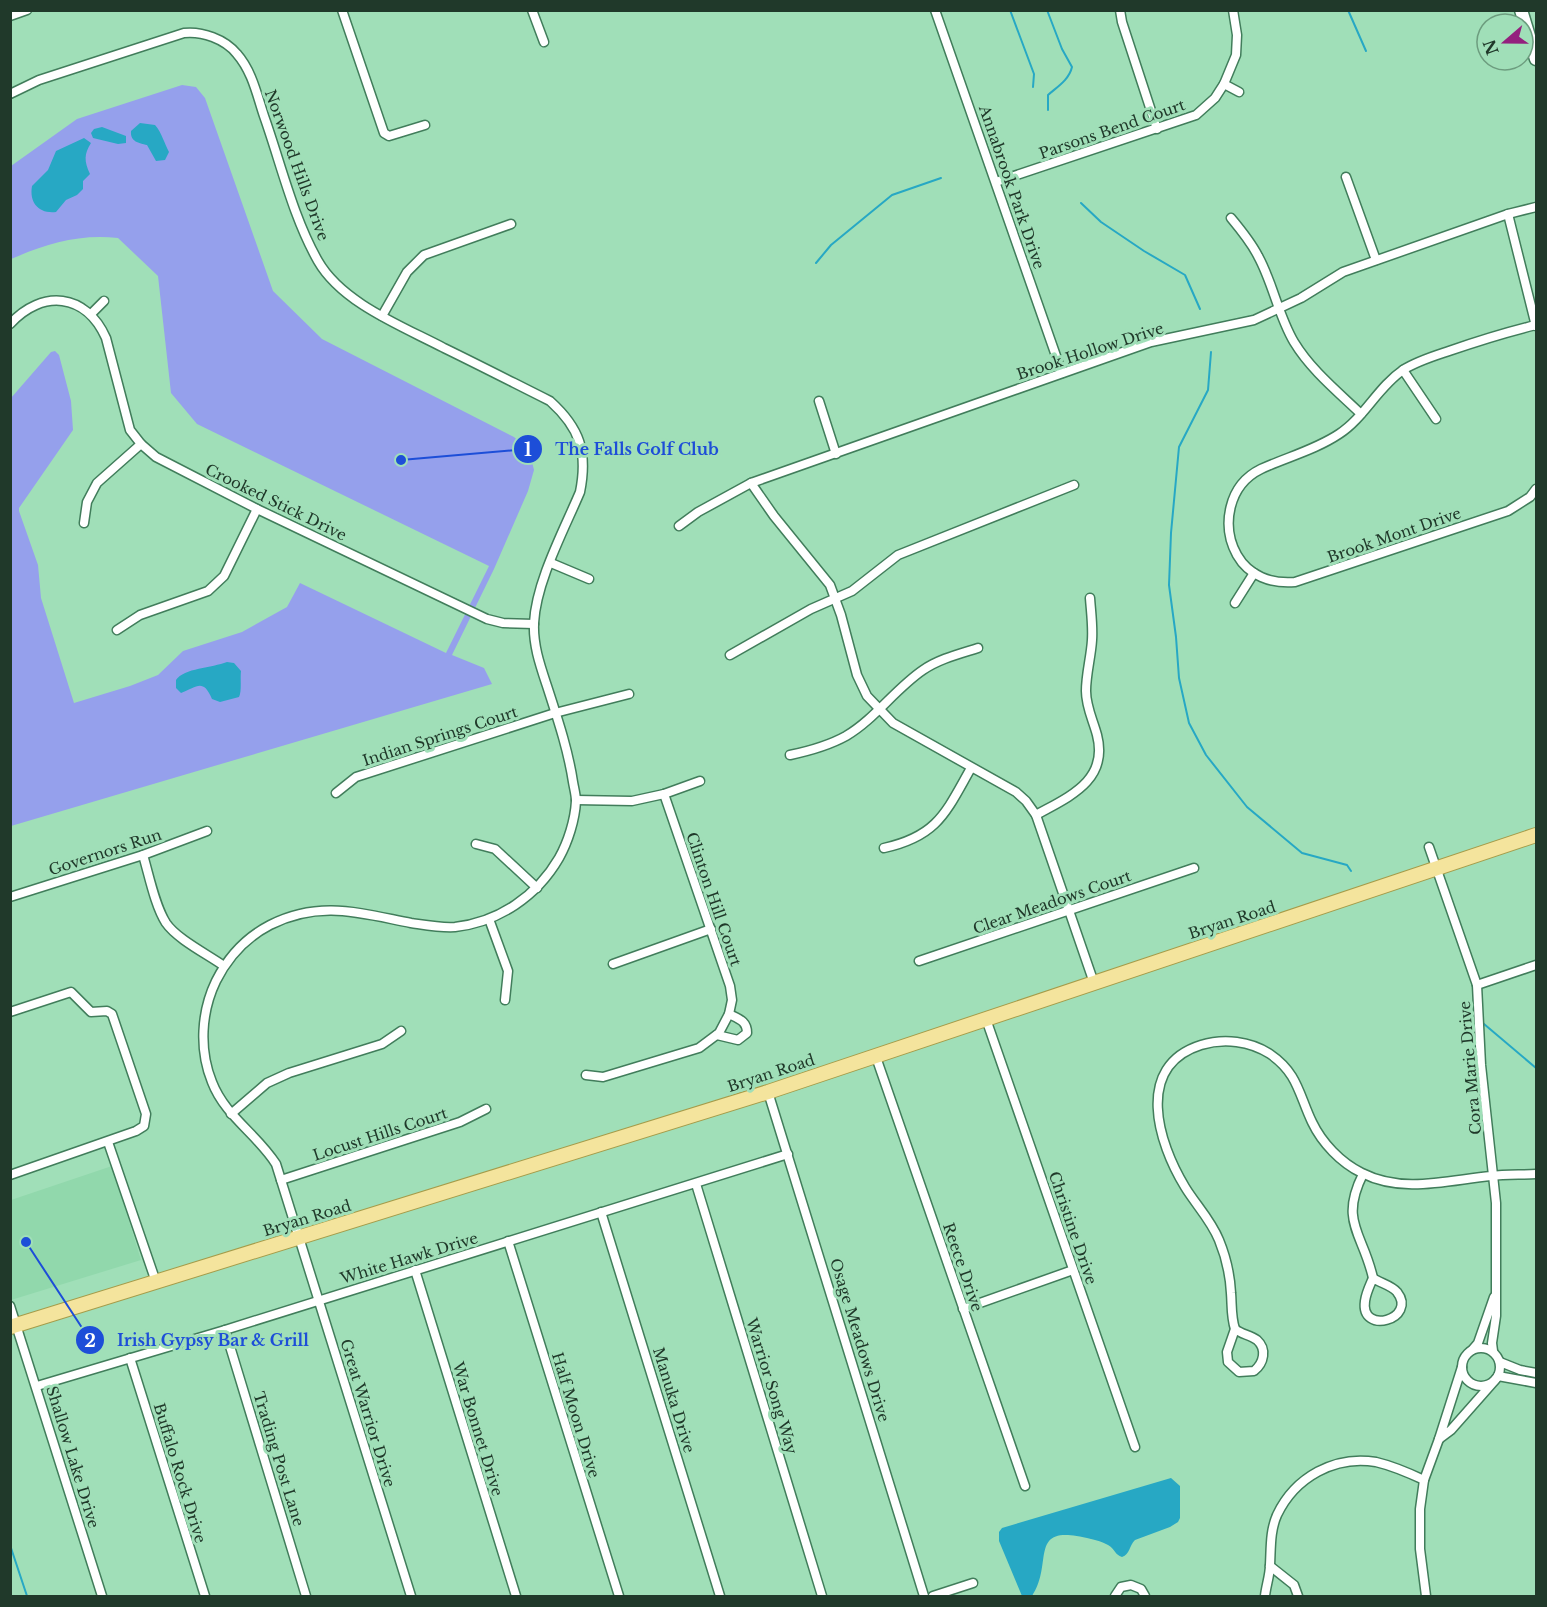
<svg xmlns="http://www.w3.org/2000/svg" width="1547" height="1607" font-family="'Libre Baskerville',serif">
	<style>
		.built { fill: #91d8ac }
		.green { fill: #95a0ec }
		.water { fill: #27a8c4 }
		.lines { fill: none; stroke-linecap: round; stroke-linejoin: round }
		.stream { stroke: #27a8c4; stroke-width: 2 }
		.street-casing { stroke: #417d5b; stroke-width: 11 }
		.secondary-casing { stroke: #417d5b; stroke-width: 15 }
		.primary-casing { stroke: #a59c4a; stroke-width: 16 }
		.street { stroke: #fff; stroke-width: 8 }
		.secondary { stroke: #fff; stroke-width: 12 }
		.primary { stroke: #f4e49d; stroke-width: 14 }
		.labels { text-anchor: middle; dominant-baseline: central; stroke-width: 6; stroke-linejoin: round; paint-order: stroke }
		.street-label { font-size: 15px; fill: #20392a; stroke: #a0dfb8 }
		.leader { fill: none; stroke: #1d4ed8; stroke-width: 2 }
		.callout-dot { fill: #1d4ed8; stroke: #a0dfb8; stroke-width: 2 }
		.mark-label { font-size: 18px; text-anchor: middle; font-weight: bold; fill: #fff }
		.callout-label { font-size: 16px; text-anchor: middle; font-weight: bold; fill: #1d4ed8; stroke: #a0dfb8; stroke-width: 6; stroke-linejoin: round; paint-order: stroke }
	</style>
	<rect width="100%" height="100%" fill="#a0dfb8"/>
	<!-- built -->
	<polygon class="built" points="112,1166 141,1260 11,1300 11,1200"/>
	<!-- green -->
	<path class="green" d="M182,85l14,2 9,11 68,193 49,48 192,98 15,13 5,20 -6,21 -34,78 -42,86 32,13 8,16 -481,142v-428l40,-46 4,-1 4,4 12,46 2,29 -54,78v3l19,54 3,33 33,105 56,-17 28,-11 25,-24 59,-19 45,-25 13,-24 146,70 43,-87 -292,-142 -26,-31 -13,-117 -40,-38c-41,-4 -71,6 -107,21v-93l66,-47z"/>
	<!-- water -->
	<g class="water">
		<path d="M140,123l15,2c7,8 9,18 14,27l-4,8 -9,1 -9,-16c-8,-2 -17,-3 -16,-14z"/>
		<polygon points="102,127 126,136 126,143 118,144 93,138 91,133 94,129"/>
		<path d="M84,138l7,5c-7,11 -7,18 -1,31l-7,7v8l-6,6 -11,5 -10,12c-17,2 -27,-9 -24,-26l16,-16 8,-19z"/>
		<path d="M227,662l7,1 7,8c-1,7 1,20 -2,26l-19,5 -8,-3c-9,-21 -15,-12 -31,-6l-5,-5v-8c8,-12 36,-12 51,-18z"/>
		<path d="M1171,1478l9,8v32l-2,4 -8,5 -35,13c-6,6 -5,14 -13,17 -7,-2 -7,-8 -14,-12 -5,-3 -12,-5 -17,-6 -66,-17 -36,23 -59,57h-10l-23,-55v-9l3,-4z"/>
	</g>
	<g class="lines">
		<!-- stream -->
		<g class="stream">
			<polyline points="1010,10 1034,74 1033,87"/>
			<path d="M1047,10l15,39 10,18c-3,13 -15,20 -24,28v15"/>
			<polyline points="1348,10 1366,51"/>
			<polyline points="1081,203 1101,222 1144,251 1185,275 1200,309"/>
			<polyline points="816,263 831,245 892,195 941,178"/>
			<polyline points="1211,352 1208,390 1179,447 1171,533 1169,585 1176,637 1179,678 1189,723 1206,755 1247,807 1302,853 1347,865 1351,871"/>
			<polyline points="1484,1024 1536,1068"/>
			<polyline points="10,1545 27,1596"/>
		</g>
		<!-- street casing -->
		<g class="street-casing">
			<g id="street">
				<polyline points="342,10 384,133 389,136 425,125"/>
				<polyline points="532,10 544,42"/>
				<polyline points="935,10 1062,373"/>
				<polyline points="1120,10 1122,22 1157,129"/>
				<polyline points="10,16 27,10"/>
				<polyline points="1224,84 1239,92"/>
				<path d="M10,94l29,-14 145,-47c18,-2 41,6 53,21 15,17 20,41 27,62 17,48 29,101 54,145 24,42 84,65 126,87 35,17 70,35 106,53 30,27 38,51 30,91 -16,38 -44,90 -46,131 -1,22 6,42 13,63 10,31 21,63 26,96 1,6 3,13 3,19 -1,19 -8,41 -17,57 -22,38 -60,64 -104,69 -14,1 -30,-2 -44,-4 -52,-10 -91,-23 -141,2 -23,12 -42,32 -54,56 -15,31 -17,69 -4,101 13,34 45,52 64,82l135,432"/>
				<polyline points="1346,177 1376,260"/>
				<polyline points="996,182 1196,115 1215,98 1224,84 1236,55 1237,35 1233,10"/>
				<polyline points="1508,214 1536,326"/>
				<path d="M1231,218c10,12 20,24 27,38 15,27 20,59 36,86 17,28 43,49 67,72"/>
				<polyline points="91,314 104,301"/>
				<polyline points="382,316 407,272 424,255 511,224"/>
				<path d="M10,324c32,-35 76,-31 96,14l24,92 11,14 15,13 101,52 230,110 16,4 31,1"/>
				<path d="M1536,325c-29,7 -58,16 -87,26 -15,5 -32,10 -46,19 -25,17 -39,48 -64,64 -24,16 -52,23 -78,35 -33,16 -40,57 -24,86 12,21 34,29 58,27l213,-71 22,-14 6,-8"/>
				<polyline points="1403,370 1436,419"/>
				<polyline points="819,401 836,454"/>
				<polyline points="751,483 774,516 830,585 841,615 857,675 867,696 893,723 1016,792 1026,801 1036,815 1094,983"/>
				<polyline points="84,523 87,502 97,483 141,444"/>
				<polyline points="679,526 698,512 751,483 1151,342 1254,320 1301,298 1343,272 1508,214 1536,207"/>
				<polyline points="551,563 589,579"/>
				<polyline points="1235,603 1254,573"/>
				<polyline points="117,630 140,615 208,591 224,576 257,509"/>
				<polyline points="730,655 811,609 852,591 898,555 1074,485"/>
				<path d="M790,755c19,-4 38,-9 56,-19 29,-17 49,-47 77,-66 16,-11 36,-16 55,-22"/>
				<polyline points="336,793 356,777 555,713 629,694"/>
				<polyline points="576,800 632,801 664,794 700,781"/>
				<path d="M1036,815c32,-18 73,-34 61,-80 -4,-15 -11,-28 -11,-44 0,-17 5,-34 6,-51 1,-14 -1,-28 -2,-42"/>
				<polyline points="476,844 495,849 537,888"/>
				<polyline points="1429,847 1477,985 1481,1065 1496,1203 1496,1316 1492,1343 1493,1351"/>
				<path d="M884,848c54,-12 62,-36 87,-80"/>
				<path d="M143,855c6,20 12,51 23,68 11,16 41,31 58,43"/>
				<polyline points="10,897 143,855 207,831"/>
				<polyline points="489,919 508,971 505,1000"/>
				<polyline points="919,961 1194,868"/>
				<polyline points="613,964 711,929"/>
				<polyline points="1477,985 1536,965"/>
				<polyline points="10,1012 71,992 91,1012 107,1011 112,1014 146,1114 144,1126 136,1131 10,1175"/>
				<polyline points="986,1019 1135,1447"/>
				<path d="M717,1035l21,5 9,-7c0,-12 -8,-14 -18,-19"/>
				<polyline points="876,1057 1025,1486"/>
				<polyline points="586,1075 603,1077 699,1048 719,1033 729,1014 732,1000 730,986 664,794"/>
				<polyline points="768,1092 924,1596"/>
				<polyline points="231,1114 267,1083 289,1073 382,1044 401,1031"/>
				<polyline points="108,1142 156,1282"/>
				<path d="M1363,1174c-24,48 0,59 10,104"/>
				<polyline points="281,1180 460,1122 486,1109"/>
				<polyline points="696,1184 822,1596"/>
				<polyline points="601,1212 720,1596"/>
				<polyline points="508,1241 619,1596"/>
				<polyline points="415,1270 516,1596"/>
				<path d="M1373,1278c7,5 18,7 24,14 21,27 -37,44 -32,9 1,-8 5,-16 8,-23z"/>
				<polyline points="10,1306 102,1596"/>
				<polyline points="963,1309 1073,1270"/>
				<path d="M1235,1329c-4,-12 -3,-24 -4,-36 -1,-19 -5,-36 -12,-53 -8,-20 -23,-35 -34,-53 -27,-44 -51,-121 16,-142 23,-7 49,-4 69,9 28,19 29,41 42,68 10,21 29,41 50,51 41,21 87,7 129,3 15,-2 31,-1 45,-2"/>
				<path d="M1235,1329c6,5 15,6 22,11 10,9 7,23 -3,31l-15,1 -11,-10 -1,-10z"/>
				<polyline points="225,1330 306,1596"/>
				<circle cx="1481" cy="1367" r="19"/>
				<polyline points="1472,1350 1478,1343 1494,1297"/>
				<polyline points="130,1358 205,1596"/>
				<polyline points="1500,1362 1520,1370 1536,1373"/>
				<polyline points="1462,1367 1439,1439 1451,1430 1496,1379"/>
				<polyline points="1498,1376 1536,1383"/>
				<polyline points="37,1386 225,1330 788,1154"/>
				<polyline points="1270,1566 1294,1585 1298,1596"/>
				<polyline points="933,1596 973,1583"/>
				<polyline points="1115,1596 1121,1587 1131,1585 1141,1589 1145,1596"/>
				<path d="M1265,1596c1,-10 5,-21 5,-31 1,-18 0,-34 7,-50 18,-38 58,-60 99,-53 17,4 33,11 48,18"/>
				<polyline points="1426,1596 1420,1549 1420,1509 1424,1480 1439,1439"/>
			</g>
		</g>
		<!-- secondary casing -->
		<g class="secondary-casing">
			<polyline id="secondary" points="1521,10 1536,59"/>
		</g>
		<!-- primary casing -->
		<g class="primary-casing">
			<polyline id="primary" points="10,1327 768,1092 1536,835"/>
		</g>
		<!-- street -->
		<use href="#street" class="street"/>
		<!-- secondary -->
		<use href="#secondary" class="secondary"/>
		<!-- primary -->
		<use href="#primary" class="primary"/>
	</g>
	<g class="labels">
		<!-- street labels -->
		<g class="street-label">
			<text transform="translate(1112 129) rotate(-19)">Parsons Bend Court</text>
			<text transform="translate(297 165) rotate(70)">Norwood Hills Drive</text>
			<text transform="translate(1012 187) rotate(71)">Annabrook Park Drive</text>
			<text transform="translate(1090 351) rotate(-18)">Brook Hollow Drive</text>
			<text transform="translate(276 502) rotate(26)">Crooked Stick Drive</text>
			<text transform="translate(1394 535) rotate(-19)">Brook Mont Drive</text>
			<text transform="translate(440 736) rotate(-18)">Indian Springs Court</text>
			<text transform="translate(105 852) rotate(-18)">Governors Run</text>
			<text transform="translate(714 899) rotate(71)">Clinton Hill Court</text>
			<text transform="translate(1052 902) rotate(-19)">Clear Meadows Court</text>
			<text transform="translate(1232 920) rotate(-18)">Bryan Road</text>
			<text transform="translate(1470 1068) rotate(-95)">Cora Marie Drive</text>
			<text transform="translate(771 1073) rotate(-18)">Bryan Road</text>
			<text transform="translate(380 1134) rotate(-18)">Locust Hills Court</text>
			<text transform="translate(307 1218) rotate(-17)">Bryan Road</text>
			<text transform="translate(1073 1228) rotate(71)">Christine Drive</text>
			<text transform="translate(409 1258) rotate(-17)">White Hawk Drive</text>
			<text transform="translate(963 1267) rotate(71)">Reece Drive</text>
			<text transform="translate(860 1340) rotate(73)">Osage Meadows Drive</text>
			<text transform="translate(772 1386) rotate(73)">Warrior Song Way</text>
			<text transform="translate(674 1400) rotate(73)">Manuka Drive</text>
			<text transform="translate(368 1413) rotate(73)">Great Warrior Drive</text>
			<text transform="translate(576 1415) rotate(73)">Half Moon Drive</text>
			<text transform="translate(478 1429) rotate(73)">War Bonnet Drive</text>
			<text transform="translate(73 1457) rotate(73)">Shallow Lake Drive</text>
			<text transform="translate(279 1459) rotate(73)">Trading Post Lane</text>
			<text transform="translate(180 1473) rotate(73)">Buffalo Rock Drive</text>
		</g>
	</g>
	<!-- callouts -->
	<path class="leader" d="M401 460L528 449M26 1242L90 1340"/>
	<g class="callout-dot">
		<circle cx="401" cy="460" r="6"/>
		<circle cx="26" cy="1242" r="6"/>
		<circle cx="528" cy="449" r="15"/>
		<circle cx="90" cy="1340" r="15"/>
	</g>
	<g class="mark-label">
		<text x="528" y="456">1</text>
		<text x="90" y="1347">2</text>
	</g>
	<g class="callout-label">
		<text x="637" y="455">The Falls Golf Club</text>
		<text x="213" y="1346">Irish Gypsy Bar &amp; Grill</text>
	</g>
	<!-- border -->
	<rect width="1547" height="1607" fill="none" stroke="#20392a" stroke-width="24"/>
	<!-- north arrow -->
	<g transform="translate(1505 42) rotate(250)"><circle r="28" fill="#a0dfb8" stroke="#6d9d7f" stroke-width="1.5"/>
	<path d="M0-4.5L10 22L0 15L-10 22Z" fill="#94207e"/>
	<text y="-9" font-size="16" font-weight="bold" text-anchor="middle" fill="#20392a">N</text>
	</g>
</svg>
